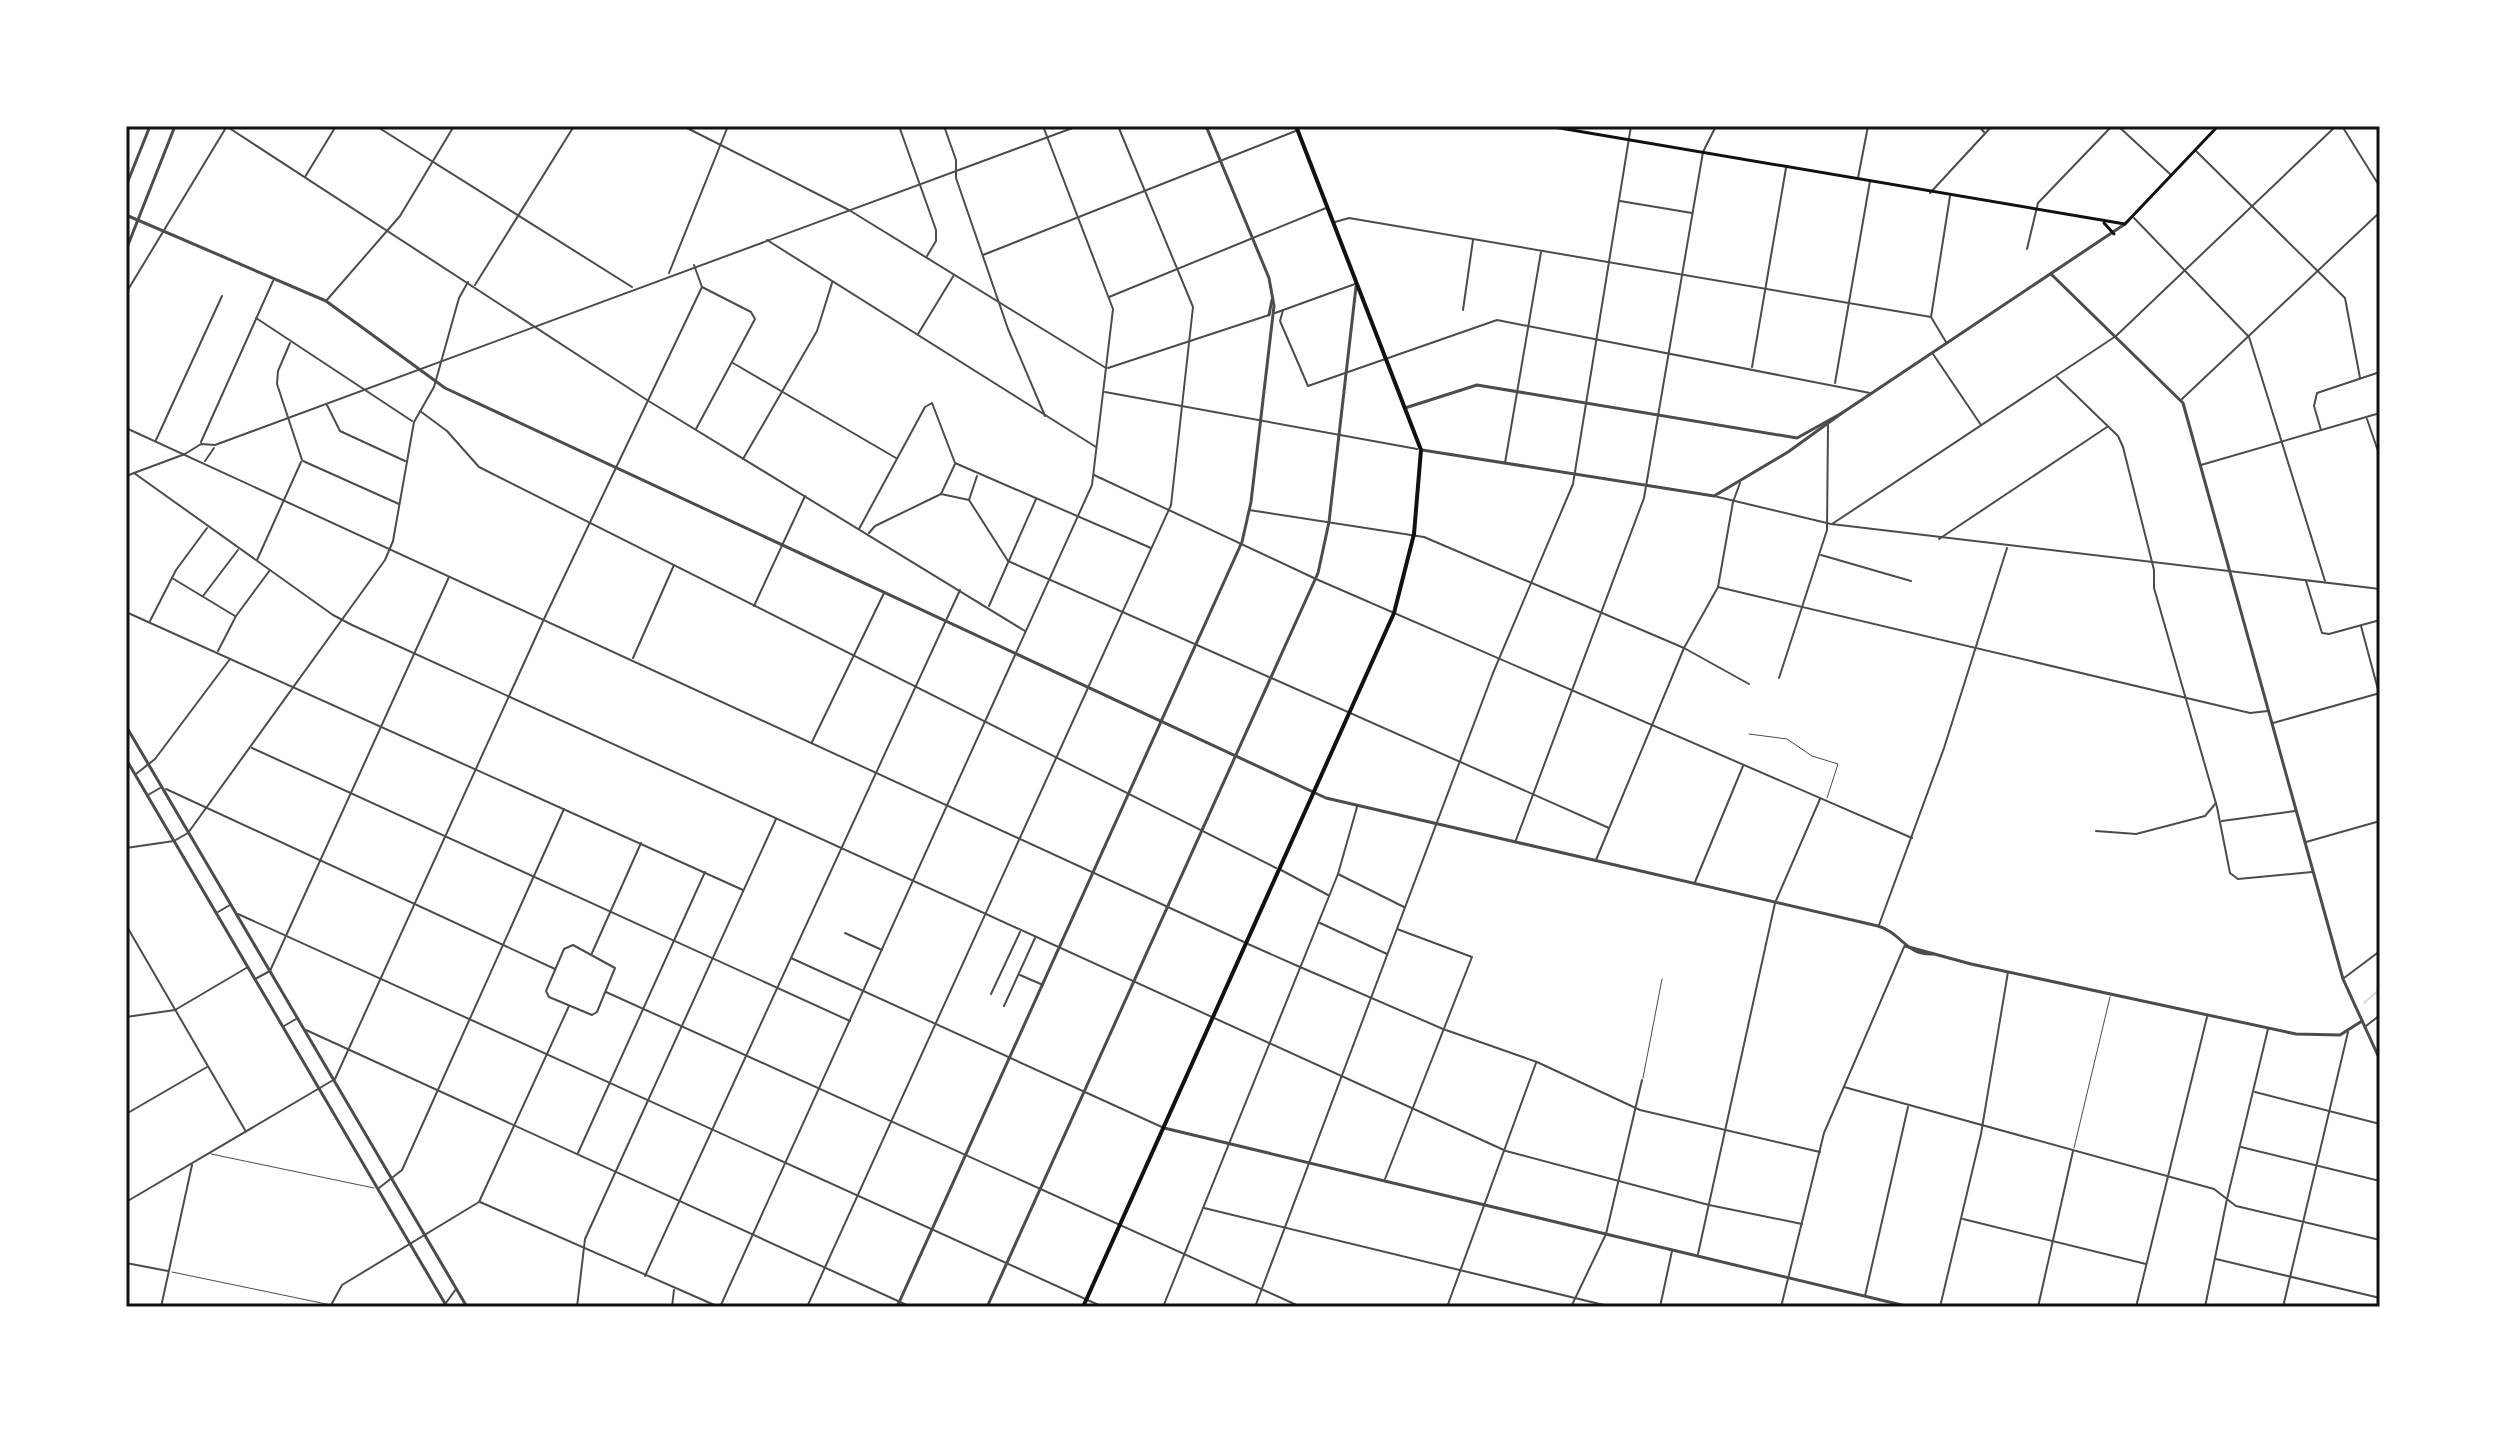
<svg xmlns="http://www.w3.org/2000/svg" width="2506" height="1433" font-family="Inter,sans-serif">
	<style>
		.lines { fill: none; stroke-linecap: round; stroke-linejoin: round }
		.stream { stroke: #d9d9d9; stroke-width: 2 }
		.service { stroke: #4c4c4c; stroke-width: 1 }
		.pedestrian { stroke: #4c4c4c; stroke-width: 2 }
		.minor { stroke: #4c4c4c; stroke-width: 2 }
		.tertiary { stroke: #4c4c4c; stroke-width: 3 }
		.secondary { stroke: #111; stroke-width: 3 }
		.primary { stroke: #111; stroke-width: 4 }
		.neatline { fill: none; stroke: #111; stroke-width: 3 }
	</style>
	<rect width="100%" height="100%" fill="#fff"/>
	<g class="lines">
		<!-- stream -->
		<polyline class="stream" points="2364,1003 2380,989"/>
		<!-- service -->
		<g class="service">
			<polyline points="1749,734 1787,739 1812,756 1838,764 1827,798"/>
			<polyline points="1643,1078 1662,979"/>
			<polyline points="2074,1148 2110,997"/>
			<polyline points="211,1154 374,1188"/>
			<polyline points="172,1272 331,1305"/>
		</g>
		<!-- pedestrian -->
		<g class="pedestrian">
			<polyline points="1281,870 1328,895"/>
			<polyline points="1248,944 1300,967"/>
		</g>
		<!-- minor -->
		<g class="minor">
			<polyline points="226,126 647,400 1025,631"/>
			<polyline points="376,126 632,287"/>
			<polyline points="683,126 849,210 1106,368"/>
			<polyline points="899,126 936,230 936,241 927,256"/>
			<polyline points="944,126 956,160 956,178 1008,329 1045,416"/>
			<polyline points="1979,126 1984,132"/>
			<polyline points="2118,126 2170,174"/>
			<polyline points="2342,126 2380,187"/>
			<polyline points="2196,151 2345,298 2360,378"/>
			<polyline points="305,177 336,126"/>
			<polyline points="1858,178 1868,126"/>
			<polyline points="1930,193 1992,126"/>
			<polyline points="1620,201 1692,213"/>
			<polyline points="2134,218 2249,337 2325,581"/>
			<polyline points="1335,222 1349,218 1931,317 1946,342"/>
			<polyline points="767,240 1096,447"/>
			<polyline points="2027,249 2038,203 2112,126"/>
			<polyline points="983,255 1298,130"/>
			<polyline points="669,273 728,126"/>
			<polyline points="475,285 574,126"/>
			<polyline points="126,293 227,126"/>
			<polyline points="1109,297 1326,208"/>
			<polyline points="326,301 400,216 454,126"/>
			<polyline points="1283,310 1280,321 1308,386 1497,320 1870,393"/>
			<polyline points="1463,310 1473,240"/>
			<polyline points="1275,313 1355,284"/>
			<polyline points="1931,317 1950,196"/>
			<polyline points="256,318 412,421"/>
			<polyline points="918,334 954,275"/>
			<polyline points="290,343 278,371 277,384 302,460"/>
			<polyline points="1933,354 1981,425"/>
			<polyline points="733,363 896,458"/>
			<polyline points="1752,367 1786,168"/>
			<polyline points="1108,368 1269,315"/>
			<polyline points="2057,377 2118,436 2123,447 2154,570 2154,588 2217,807 2230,873 2238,879 2312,872"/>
			<polyline points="1835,383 1870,181"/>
			<polyline points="1105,392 1417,449"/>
			<polyline points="2182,399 2380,212"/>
			<polyline points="327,405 340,431 405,461"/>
			<polyline points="420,411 447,431 479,467 1276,868"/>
			<polyline points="2367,419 2380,457"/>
			<polyline points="126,428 1244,942"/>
			<polyline points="696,429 755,319 751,312 702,287"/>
			<polyline points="2321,430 2314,406 2317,393 2380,372"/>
			<polyline points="156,440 222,296"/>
			<polyline points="201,442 273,281"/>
			<polyline points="743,459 817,331 832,283"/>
			<polyline points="205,461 214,448"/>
			<polyline points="303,461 399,504"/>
			<polyline points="1505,463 1541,252"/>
			<polyline points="2201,465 2380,413"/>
			<polyline points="134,473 333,615 352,625 1506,1151 1709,1205 1802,1224"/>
			<polyline points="1094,475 1316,579 1912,838"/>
			<polyline points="126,476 185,454 201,444 215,445 1078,126"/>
			<polyline points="941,494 955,464"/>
			<polyline points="1714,496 1831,524 2380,589"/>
			<polyline points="969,500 977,476"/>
			<polyline points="1249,510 1424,537 1684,648 1749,684"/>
			<polyline points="1832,524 2116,336 2336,126"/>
			<polyline points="859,529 925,407 932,403 955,463 1151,548"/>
			<polyline points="869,533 875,526 941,494 969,500 1008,561 1609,828"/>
			<polyline points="1939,539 2107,427"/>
			<polyline points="1821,555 1911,581"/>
			<polyline points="257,560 301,462"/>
			<polyline points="172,578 235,616"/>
			<polyline points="2306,581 2322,633 2329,634 2380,620"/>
			<polyline points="1718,587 2250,713 2268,711"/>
			<polyline points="203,596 238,550"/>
			<polyline points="754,606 805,496"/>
			<polyline points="989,606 1036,499"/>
			<polyline points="126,612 743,890"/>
			<polyline points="150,621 176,570 207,528"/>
			<polyline points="2361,626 2380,697"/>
			<polyline points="218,651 236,616 270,570"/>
			<polyline points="633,658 674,565"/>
			<polyline points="1779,678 1827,530 1828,425"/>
			<polyline points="2273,723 2380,693"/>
			<polyline points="812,742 884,593"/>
			<polyline points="252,748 850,1021"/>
			<polyline points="136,774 155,759 230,659"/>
			<polyline points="166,789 555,969"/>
			<polyline points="148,795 160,788"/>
			<polyline points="2222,821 2295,811"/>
			<polyline points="2096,831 2136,834 2205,816 2216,803"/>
			<polyline points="1516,840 1644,498 1703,152 1716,126"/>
			<polyline points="2306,842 2380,821"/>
			<polyline points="126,848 174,841 188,833 385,560 393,541 414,422 434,387 459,298 468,282"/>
			<polyline points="1596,860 1684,648 1718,587 1733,502 1740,483"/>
			<polyline points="1338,874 1404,907"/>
			<polyline points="1695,882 1743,766"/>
			<polyline points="218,912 230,905"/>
			<polyline points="238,914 1103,1307"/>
			<polyline points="1320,923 1387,954"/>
			<polyline points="126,925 245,1130"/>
			<polyline points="1879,925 1944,748 2007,548"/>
			<polyline points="845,933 882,950"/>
			<polygon points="573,945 615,968 597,1012 592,1015 549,997 546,991 564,949"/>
			<polyline points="592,953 641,843"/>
			<polyline points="791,958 1164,1128"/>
			<polyline points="1300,967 1443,1029 1537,1062 1640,1110 1820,1152"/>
			<polyline points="1020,975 1043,985"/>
			<polyline points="2344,978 2380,951"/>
			<polyline points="255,979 270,971 449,577"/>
			<polyline points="606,992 1301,1307"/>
			<polyline points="991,994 1020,932"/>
			<polyline points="1004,1006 1035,938"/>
			<polyline points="126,1017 175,1010 248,967"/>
			<polyline points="284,1026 296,1019"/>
			<polyline points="2366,1026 2380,1015"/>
			<polyline points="306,1030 911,1307"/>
			<polyline points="1844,1087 2214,1189 2236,1206 2380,1240"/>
			<polyline points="2255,1092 2380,1124"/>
			<polyline points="126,1114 207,1067"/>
			<polyline points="2241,1147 2380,1181"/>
			<polyline points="578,1153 705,872"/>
			<polyline points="1385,1179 1472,957 1397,929"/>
			<polyline points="379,1188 402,1170 564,809"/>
			<polyline points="126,1202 335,1079 544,619 702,287 694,265"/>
			<polyline points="480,1202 719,1307"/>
			<polyline points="1204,1208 1612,1307"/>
			<polyline points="1963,1219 2146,1264"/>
			<polyline points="1698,1254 1775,903 1820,799"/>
			<polyline points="2216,1259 2380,1298"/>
			<polyline points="126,1263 168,1271"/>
			<polyline points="645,1276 960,590"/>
			<polyline points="1865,1296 1908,1107"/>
			<polyline points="161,1307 192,1165"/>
			<polyline points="330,1307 342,1285 479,1202 569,1006"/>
			<polyline points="443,1307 456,1289"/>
			<polyline points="577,1307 585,1239 776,819"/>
			<polyline points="672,1307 674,1290"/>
			<polyline points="720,1307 1092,485 1113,309 1043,126"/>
			<polyline points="807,1307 1171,505 1193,307 1118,126"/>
			<polyline points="1163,1307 1338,874 1357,807"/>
			<polyline points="1255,1307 1493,673 1573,484 1631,126"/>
			<polyline points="1447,1307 1536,1063"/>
			<polyline points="1571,1307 1606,1234 1642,1080"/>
			<polyline points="1660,1307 1672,1251"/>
			<polyline points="1781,1307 1824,1133 1904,947"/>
			<polyline points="1940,1307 1981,1134 2008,972"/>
			<polyline points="2038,1307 2073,1151"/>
			<polyline points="2136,1307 2207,1017"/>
			<polyline points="2205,1307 2227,1199 2268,1029"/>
			<polyline points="2283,1307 2348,1032"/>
		</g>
		<!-- tertiary -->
		<g class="tertiary">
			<polyline points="126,186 150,126"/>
			<path d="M126,215l200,86 119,87 881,410 552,128c24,7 28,30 55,28"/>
			<polyline points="126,250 175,126"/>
			<polyline points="2051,274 2183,403 2343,979 2380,1060"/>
			<polyline points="1269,315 1272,300"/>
			<polyline points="1405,408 1477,385 1797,438 1842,413 2125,224"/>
			<polyline points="1422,450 1714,496 1788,452 1842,413"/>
			<polyline points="126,726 467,1307"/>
			<polyline points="126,759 447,1307"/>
			<polyline points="1905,946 1971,964 2296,1034 2340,1035 2362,1021"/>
			<polyline points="1164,1128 1910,1307"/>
			<polyline points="897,1307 1242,542 1251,502 1274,306 1269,278 1206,126"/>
			<polyline points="987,1307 1318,573 1329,522 1356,287"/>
		</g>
		<!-- secondary -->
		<g class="secondary">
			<polyline points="1548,126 2125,224 2218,126"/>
			<polyline points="2104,223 2114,234"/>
		</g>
		<!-- primary -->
		<polyline class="primary" points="1083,1307 1394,613 1414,534 1421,450 1296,126"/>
	</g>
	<!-- border -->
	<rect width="2506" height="1433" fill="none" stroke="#ffffff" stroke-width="256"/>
	<rect x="128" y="128" width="2250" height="1177" class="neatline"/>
</svg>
